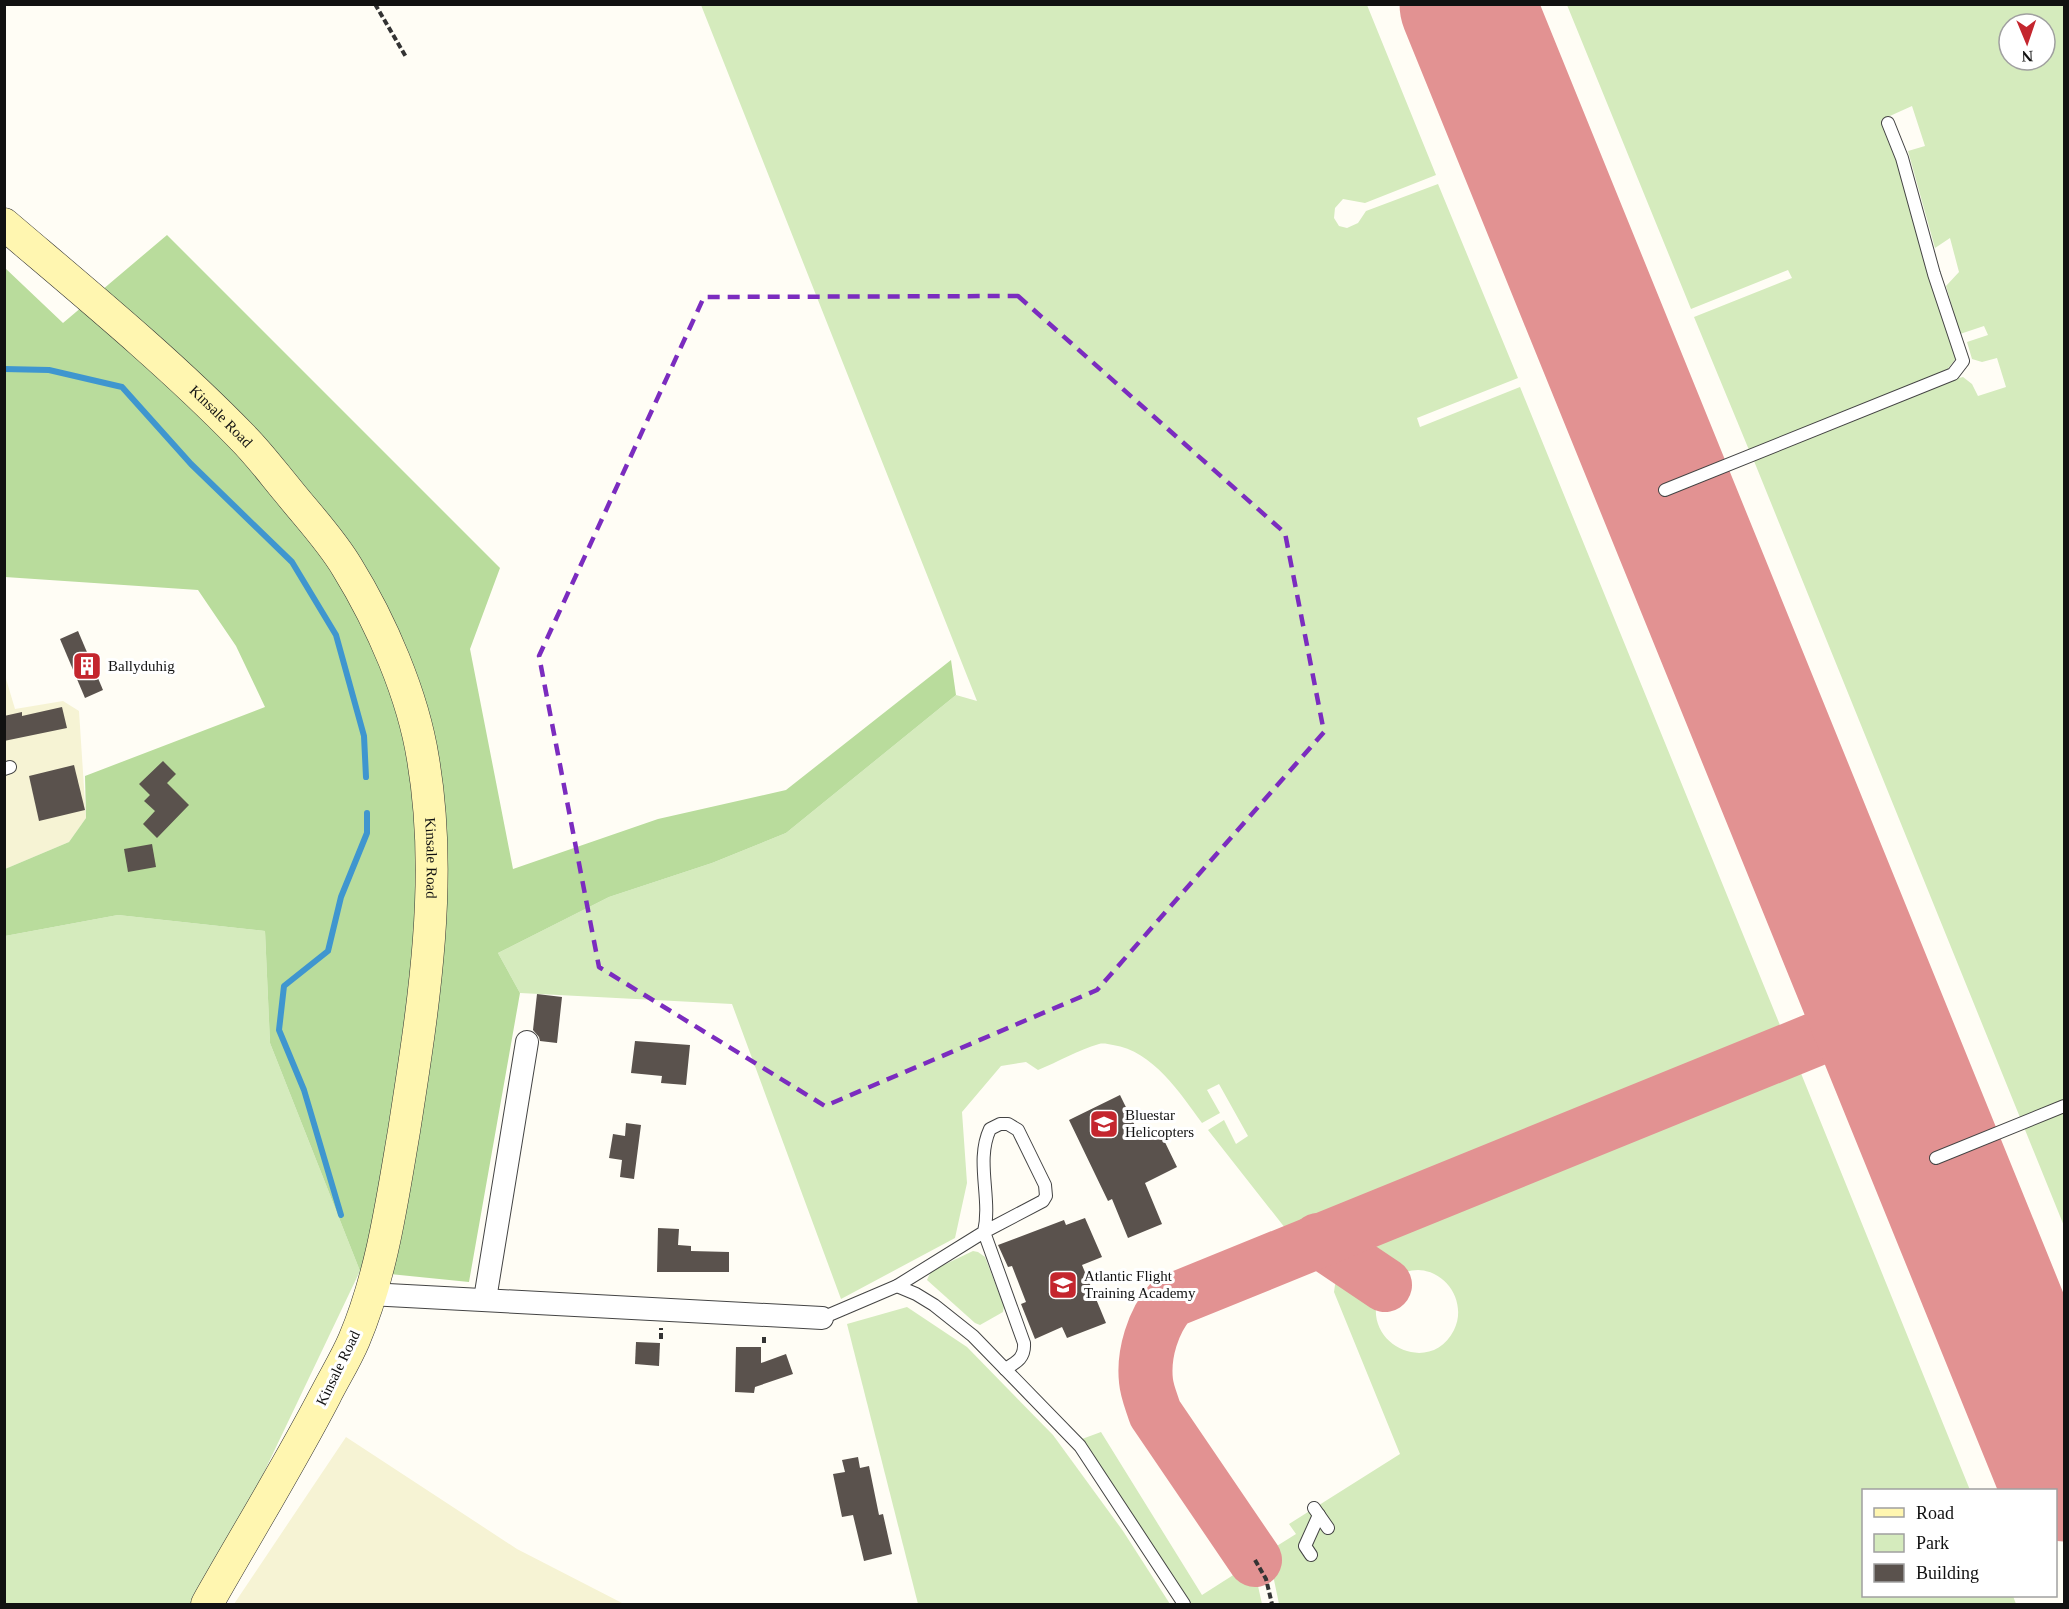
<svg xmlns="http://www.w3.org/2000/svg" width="2069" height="1609" font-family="Georgia,serif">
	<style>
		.farmland { fill: #f6f3d4 }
		.green { fill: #d5ebbd; fill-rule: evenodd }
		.forest { fill: #b9dc9c }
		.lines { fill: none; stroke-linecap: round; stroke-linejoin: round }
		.stream { stroke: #3f96cf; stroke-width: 6 }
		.taxiway { stroke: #e29292; stroke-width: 54 }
		.runway { stroke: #e29292; stroke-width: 135 }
		.building { fill: #5a524d }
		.service-casing { stroke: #444; stroke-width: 14 }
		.minor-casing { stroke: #444; stroke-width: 24 }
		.secondary-casing { stroke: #333; stroke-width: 33 }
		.path { stroke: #333; stroke-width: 4; stroke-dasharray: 6 3; stroke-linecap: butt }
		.service { stroke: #fff; stroke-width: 12 }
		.minor { stroke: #fff; stroke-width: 22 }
		.secondary { stroke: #fff6b0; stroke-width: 32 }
		.marked { fill: none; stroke: #7b2cbf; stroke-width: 4.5; stroke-dasharray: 12 8; stroke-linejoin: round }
		.labels { text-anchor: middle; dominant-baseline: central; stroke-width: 6; stroke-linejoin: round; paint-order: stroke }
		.street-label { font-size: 15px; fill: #111; stroke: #fff }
		.poi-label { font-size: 15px; fill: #111; stroke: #fff; text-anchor: start }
	</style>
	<rect width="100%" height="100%" fill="#fffdf5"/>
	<!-- farmland -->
	<g class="farmland">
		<polygon points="4,672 15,709 63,701 79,711 86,818 69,842 5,869"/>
		<polygon points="346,1437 517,1549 624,1604 234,1604"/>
	</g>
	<!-- green -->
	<g class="green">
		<path d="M701,5h666l69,170 -71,28 -22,-4 -8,9 -1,10 5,8 8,2 11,-5 8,-12 72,-27 80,194 -101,40 3,9 100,-40 264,648 -495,198 -81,-103 16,-10 12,24 12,-8 -29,-52 -12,6 13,23 -18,10c-22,-30 -49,-72 -89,-78 -5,-1 -10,-2 -14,-1 -21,6 -41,18 -61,26l-12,-8 -25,4 -39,46 5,71 -12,55 -114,61 -109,-295 -212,-11 -22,-40 111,-56 103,-34 74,-30 170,-138 21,6z"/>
		<path d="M1567,5h497v1221l-310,-765 201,-82 8,-2 9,7 6,12 28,-9 -9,-29 -15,4 -10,-3 -5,-17 21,-7 -4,-9 -24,8 -14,-48 13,-14 -9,-34 -15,10 -27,-97 17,-5 -13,-40 -31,14 17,38 28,98h-4l35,101 -10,13 -198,80 -55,-133 98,-39 -4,-8 -97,39zM2009,24h36v36h-36z"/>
		<polygon points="118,915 265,931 270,1043 360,1271 237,1529 190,1604 5,1604 5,936"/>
		<path d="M1798,1066l172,424h-106v106h149l3,8h-737l-6,-29 -12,-19 35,-22 -7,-10 111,-70 -66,-162 4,-28 41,30c-19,51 52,83 75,36 13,-26 -6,-59 -36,-60 -10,0 -17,4 -26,8l-9,-3 -34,-25 8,-9z"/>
		<polygon points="973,1251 978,1252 985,1257 1004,1306 1003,1312 980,1325 975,1323 927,1280 931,1271"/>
		<polygon points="907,1307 967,1347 1053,1435 1123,1531 1170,1604 918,1604 847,1324"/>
		<polygon points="1101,1432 1202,1595 1249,1565 1258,1586 1262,1604 1192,1604 1082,1439"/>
	</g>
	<!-- forest -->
	<polygon class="forest" points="167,235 500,568 470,649 513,869 658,819 786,790 951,660 956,695 786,833 712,863 609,897 498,953 520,993 469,1282 360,1271 270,1043 265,931 118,915 5,936 5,869 69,842 86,818 85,776 265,707 236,646 198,590 5,577 4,267 63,323"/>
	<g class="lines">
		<!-- stream -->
		<g class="stream">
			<polyline points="4,369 49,370 122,387 191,464 292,562 336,635 364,736 366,777"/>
			<polyline points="341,1215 304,1090 279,1030 284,986 328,951 341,897 367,833 367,813"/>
		</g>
		<!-- taxiway -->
		<g class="taxiway">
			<path d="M1831,1033c32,4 41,10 66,30"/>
			<polyline points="1318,1240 1385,1285"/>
			<path d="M1255,1560l-100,-147c-3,-10 -8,-21 -9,-32 -3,-27 7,-60 25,-80l660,-268c25,-24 25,-32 28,-65"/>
		</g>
		<!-- runway -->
		<polyline class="runway" points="1467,4 2064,1474"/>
	</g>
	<!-- building -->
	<g class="building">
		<polygon points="78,631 103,690 85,698 60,639"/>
		<polygon points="62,707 67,728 4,741 4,716 22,712 22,716"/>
		<polygon points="163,761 176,774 167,783 189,805 157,838 143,824 155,811 144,801 150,795 139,784"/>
		<polygon points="74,765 85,810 39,821 29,776"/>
		<polygon points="152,844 156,867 128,872 124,849"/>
		<polygon points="537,994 562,997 557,1043 540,1041 539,1037 533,1030"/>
		<polygon points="635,1041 690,1045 686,1085 661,1083 662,1076 631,1073"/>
		<polygon points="1120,1095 1142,1140 1160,1132 1177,1167 1145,1183 1162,1224 1128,1238 1112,1199 1108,1201 1069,1120"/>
		<polygon points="626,1123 641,1125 634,1179 620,1177 622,1160 609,1158 613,1134 625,1136"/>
		<polygon points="1085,1218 1102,1257 1082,1265 1106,1323 1067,1338 1062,1327 1035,1339 1021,1304 1026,1302 1012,1266 1008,1267 998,1245 1064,1220 1066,1225"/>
		<polygon points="658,1228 679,1229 678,1245 691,1246 691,1251 729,1252 729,1272 657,1272"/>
		<polygon points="636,1342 660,1343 659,1366 635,1364"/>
		<polygon points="736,1347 761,1347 761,1363 786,1354 793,1374 755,1387 754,1393 735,1392"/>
		<polygon points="858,1457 860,1468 869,1466 879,1515 883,1514 892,1554 864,1561 853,1515 842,1517 833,1474 845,1472 842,1460"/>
	</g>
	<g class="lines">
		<!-- service casing -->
		<g class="service-casing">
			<g id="service">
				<polyline points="1665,490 1953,374 1963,361 1934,274 1902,158 1888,123"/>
				<polyline points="4,769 10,767"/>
				<polyline points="1936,1158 2064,1106"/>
				<polyline points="897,1286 916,1294 934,1305 973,1336 1080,1446 1184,1604"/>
				<path d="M822,1318l75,-32 87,-54 59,-31 3,-5 -1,-11 -27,-55 -10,-6h-8l-10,5c-15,32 2,69 -6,103l40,111c1,15 -7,19 -19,26"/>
				<polyline points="1314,1508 1328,1528"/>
				<polyline points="1311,1555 1305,1546 1319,1515"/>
			</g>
		</g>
		<!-- minor casing -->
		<g class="minor-casing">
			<g id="minor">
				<polyline points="369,1294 822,1318"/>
				<polyline points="485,1299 527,1042"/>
			</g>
		</g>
		<!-- secondary casing -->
		<g class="secondary-casing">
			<g id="secondary">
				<path id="s1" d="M4,224c81,69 164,137 238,213 17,17 31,36 46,54 20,25 43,49 59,76 34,55 66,128 76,192 21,122 0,250 -19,372 -12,70 -22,143 -50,209 -8,19 -20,38 -29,56 -37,71 -79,139 -118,208"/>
			</g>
		</g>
		<!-- path -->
		<g class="path">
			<polyline points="375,4 406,57"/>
			<polyline points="661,1339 661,1328"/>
			<polyline points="764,1343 764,1334"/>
			<polyline points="1255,1560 1266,1579 1272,1604"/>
		</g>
		<!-- service -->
		<use href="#service" class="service"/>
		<!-- minor -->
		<use href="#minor" class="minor"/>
		<!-- secondary -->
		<use href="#secondary" class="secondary"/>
	</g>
	<!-- marked area -->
	<path class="marked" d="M1018,296l267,237 39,199 -227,258 -272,116 -226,-139 -60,-311 165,-359z"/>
	<!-- icons -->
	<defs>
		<g id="building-square" transform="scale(1.5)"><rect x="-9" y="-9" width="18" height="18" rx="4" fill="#c4262e" stroke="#fff"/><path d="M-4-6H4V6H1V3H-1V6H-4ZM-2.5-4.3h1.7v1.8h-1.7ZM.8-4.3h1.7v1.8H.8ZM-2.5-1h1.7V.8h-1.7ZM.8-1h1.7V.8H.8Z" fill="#fff"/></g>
		<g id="university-square" transform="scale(1.5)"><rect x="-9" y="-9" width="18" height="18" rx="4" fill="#c4262e" stroke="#fff"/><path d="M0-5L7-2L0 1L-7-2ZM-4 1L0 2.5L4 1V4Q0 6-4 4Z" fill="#fff"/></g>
	</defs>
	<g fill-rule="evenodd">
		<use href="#building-square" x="87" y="666"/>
		<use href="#university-square" x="1104" y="1124"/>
		<use href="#university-square" x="1063" y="1285"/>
	</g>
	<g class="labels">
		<!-- street labels -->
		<g class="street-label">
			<text stroke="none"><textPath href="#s1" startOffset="290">Kinsale Road</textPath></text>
			<text stroke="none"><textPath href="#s1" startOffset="794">Kinsale Road</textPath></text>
			<text transform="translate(338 1368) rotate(-64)">Kinsale Road</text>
		</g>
		<!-- poi labels -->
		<g class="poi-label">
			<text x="108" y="666">Ballyduhig</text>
			<text x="1125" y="1115">Bluestar<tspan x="1125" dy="17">Helicopters</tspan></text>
			<text x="1084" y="1276">Atlantic Flight<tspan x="1084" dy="17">Training Academy</tspan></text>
		</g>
	</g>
	<!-- border -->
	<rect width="2069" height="1609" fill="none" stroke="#111111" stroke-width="12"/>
	<!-- legend -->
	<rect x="1862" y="1489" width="195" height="108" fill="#ffffff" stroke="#a0a0a0" stroke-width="1.5"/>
	<rect x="1874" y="1508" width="30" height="9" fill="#fff6b0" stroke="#a0a0a0" stroke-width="1.5"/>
	<text x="1916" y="1519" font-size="18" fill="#111111">Road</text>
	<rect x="1874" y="1534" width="30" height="18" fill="#d5ebbd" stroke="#a0a0a0" stroke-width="1.5"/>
	<text x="1916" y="1549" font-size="18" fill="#111111">Park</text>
	<rect x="1874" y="1564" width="30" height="18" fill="#5a524d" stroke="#a0a0a0" stroke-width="1.5"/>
	<text x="1916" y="1579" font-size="18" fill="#111111">Building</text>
	<!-- north arrow -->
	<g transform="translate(2027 42) rotate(178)"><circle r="28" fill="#ffffff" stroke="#a0a0a0" stroke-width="1.5"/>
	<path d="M0-4.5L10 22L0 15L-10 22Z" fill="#c4262e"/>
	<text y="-9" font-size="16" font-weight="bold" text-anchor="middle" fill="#111111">N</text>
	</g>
</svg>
